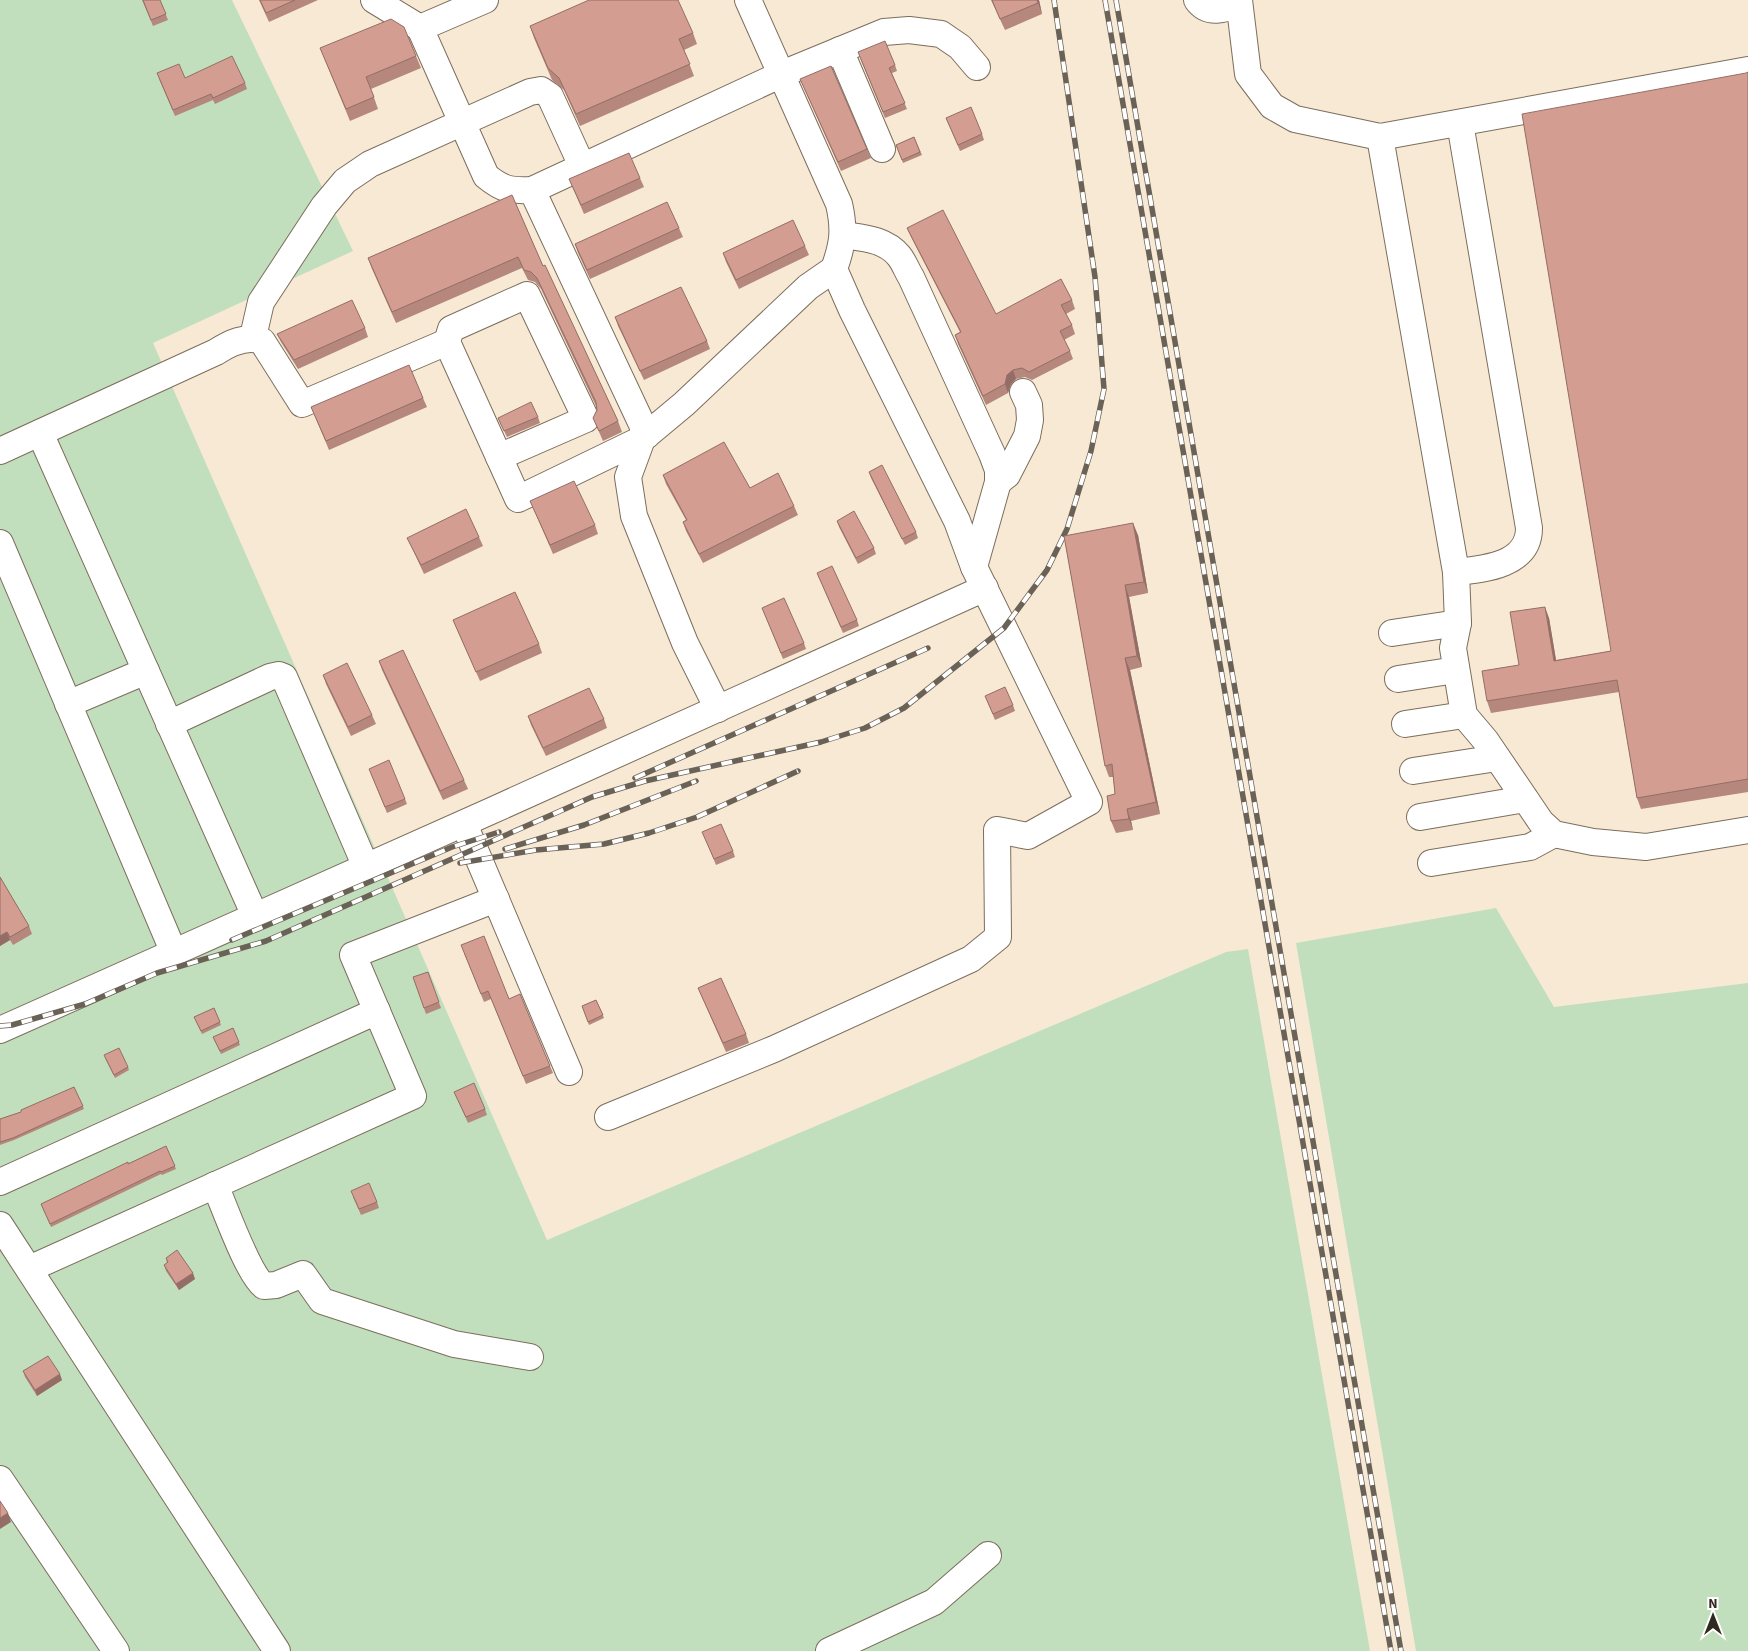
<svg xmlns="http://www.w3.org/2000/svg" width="1748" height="1651" font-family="'Source Sans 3',sans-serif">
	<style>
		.green { fill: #c2dfbd }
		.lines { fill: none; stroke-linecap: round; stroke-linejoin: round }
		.minor-casing { stroke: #7b6e5c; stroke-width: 28 }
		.minor { stroke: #fff; stroke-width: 26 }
		.rail-casing { stroke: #6a6256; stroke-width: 5.5 }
		.rail { stroke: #fff; stroke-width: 4; stroke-dasharray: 11; stroke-linecap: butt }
		.wall { fill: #b5877d }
		.shaded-wall { fill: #946e66 }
		.building { fill: #d39d91; stroke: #946e66 }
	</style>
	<rect width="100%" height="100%" fill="#f8e9d5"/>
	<!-- green -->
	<g class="green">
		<polygon points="0,0 232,0 353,251 153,343 547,1240 1226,952 1248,949 1370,1651 0,1651"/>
		<polygon points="1496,908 1554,1007 1748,983 1748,1651 1416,1651 1296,943"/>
	</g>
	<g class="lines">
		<!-- minor casing -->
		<g class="minor-casing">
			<g id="minor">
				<polyline points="374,0 420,28"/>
				<path d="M485,0l-65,28 66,148c17,14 25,15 46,14l250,-116 102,-42 25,-2 32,4 19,13 17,20"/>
				<path d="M1197,0c11,15 28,10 41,3"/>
				<polyline points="1239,0 1248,74 1272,106 1295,119 1380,137 1748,70"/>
				<polyline points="840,50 882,149"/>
				<polyline points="1380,137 1456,572 1458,623 1453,648 1464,715 1486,741 1541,822 1554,834 1593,842 1646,847 1748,830"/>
				<polyline points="532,190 647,435"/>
				<path d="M844,235c19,3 41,4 55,21 5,6 8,15 12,21l81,177 6,16v12l-24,85"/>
				<polyline points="253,337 261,302 324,206 345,181 370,164 530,92 541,90 550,96 582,166"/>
				<polyline points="447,342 451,329 527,295 586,419 499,457"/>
				<polyline points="40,433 255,916"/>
				<path d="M0,451l216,-99c14,-9 30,-17 46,-11l40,63 145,-62 71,157 124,-60"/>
				<polyline points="998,482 1007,475 1027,436 1030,420 1029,405 1023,392"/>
				<polyline points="0,543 174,953"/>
				<path d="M1456,572c29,-3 73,-7 73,-44l-69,-405"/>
				<polyline points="1392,633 1458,623"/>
				<polyline points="1398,679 1456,670"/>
				<polyline points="68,704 146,671"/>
				<polyline points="718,709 685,643 634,516 628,477 642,439 684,404 808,287 834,269"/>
				<polyline points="169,724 270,677 279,675 284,677 366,867"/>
				<polyline points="1405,724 1464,715"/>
				<polyline points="1413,771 1497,758"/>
				<polyline points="1420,817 1525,799"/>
				<polyline points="464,824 569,1072"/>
				<polyline points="1431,863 1530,847 1554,834"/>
				<polyline points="0,1030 491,811 985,588"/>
				<path d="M608,1117l166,-68 197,-90 27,-22 -1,-107 31,6 61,-34 -115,-235 -17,-46 -105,-211 -18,-41c9,-25 11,-39 5,-65l-91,-204"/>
				<polyline points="0,1182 377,1011"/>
				<path d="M215,1185c10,23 33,89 49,101l12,-1 27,-11 19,27 132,43 76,13"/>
				<polyline points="0,1225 277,1651"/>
				<polyline points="29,1269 413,1096 353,955 496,899"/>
				<polyline points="0,1479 116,1651"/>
				<polyline points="829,1651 934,1602 988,1555"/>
			</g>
		</g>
		<!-- minor -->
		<use href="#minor" class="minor"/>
		<!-- rail casing -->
		<g class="rail-casing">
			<g id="rail">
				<polyline points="1105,0 1391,1651"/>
				<polyline points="1116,0 1401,1651"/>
				<polyline points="635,778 928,648"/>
				<polyline points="505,849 584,825 696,781"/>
				<polyline points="460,863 536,850 604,844 649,833 697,817 798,771"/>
				<polyline points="232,940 452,847 499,832"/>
				<polyline points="0,1026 12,1025 85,1004 157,973 266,941 592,797 645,781 821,742 865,728 904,708 1004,628 1047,570 1067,529 1091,451 1104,389 1095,277 1054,0"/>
			</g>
		</g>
		<!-- rail -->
		<use href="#rail" class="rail"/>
	</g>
	<!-- wall -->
	<g class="wall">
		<polygon points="142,0 160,0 168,20 153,26"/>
		<polygon points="259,0 318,0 269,22"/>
		<polygon points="991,0 1039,0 1042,14 1005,30"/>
		<polygon points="530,26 693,33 697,44 684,50 694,76 580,126 564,90 552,80 534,38"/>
		<polygon points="320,48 416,56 421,68 371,89 378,109 350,121"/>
		<polygon points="860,58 895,65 897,71 892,73 907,109 885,118"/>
		<polygon points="1748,72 1748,792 1641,809 1637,798 1619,692 1491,713 1487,701 1519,665 1549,618 1556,660 1611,651 1746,73"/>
		<polygon points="185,78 245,83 247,89 215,104 213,100 175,116 159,79"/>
		<polygon points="800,79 867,149 871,158 841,171"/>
		<polygon points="946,118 982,134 984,140 960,151"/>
		<polygon points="914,137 922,155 903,163 896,145"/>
		<polygon points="640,178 644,187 584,214 569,179"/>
		<polygon points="512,195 543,266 618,421 622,432 603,441 593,418 597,410 596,406 541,289 535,282 528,280 522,268 396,323 372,269 368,258"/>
		<polygon points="679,228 683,237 590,279 578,253 575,244"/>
		<polygon points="907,228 996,314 1072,300 1075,309 1066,314 1072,325 1075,334 1064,340 1070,351 1073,359 1032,380 1025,377 1016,379 1011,384 1008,393 986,405 958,344 955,335 960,332 911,237"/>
		<polygon points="805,246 809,255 739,289 726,262 723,253"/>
		<polygon points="615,317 707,341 710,349 644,380 618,326"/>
		<polygon points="365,328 368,337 298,369 281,342 277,334"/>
		<polygon points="423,398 427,407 329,450 311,407"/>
		<polygon points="538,417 540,423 507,437 498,418"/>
		<polygon points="869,472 916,532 918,538 905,545 871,478"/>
		<polygon points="663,475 750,488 794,506 798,515 703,563 686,531 683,522 686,520 666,484"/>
		<polygon points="530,501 595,525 598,534 553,554"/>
		<polygon points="837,521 874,548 876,554 858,564 839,527"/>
		<polygon points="1138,535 1148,593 1129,597 1142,667 1130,670 1160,814 1131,821 1133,830 1116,833 1111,821 1115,794 1113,777 1109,777 1105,766 1064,536"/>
		<polygon points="479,537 483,546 424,574 411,546 407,538"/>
		<polygon points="817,573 857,620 859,626 843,633"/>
		<polygon points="762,608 804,643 806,649 783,659"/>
		<polygon points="453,620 539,644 542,653 480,681"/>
		<polygon points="379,661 464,780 468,789 443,800 382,670"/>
		<polygon points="323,675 372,715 376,724 351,736 326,684"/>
		<polygon points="985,696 1013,705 1015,711 995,720"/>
		<polygon points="528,716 604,719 607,728 546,756 531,725"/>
		<polygon points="371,774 405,799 407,804 387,813"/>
		<polygon points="705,838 733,851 735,857 716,865"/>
		<polygon points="0,877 29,926 32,934 13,945 10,940 0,946"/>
		<polygon points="464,953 509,999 550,1066 553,1073 526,1084 491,999 484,1002"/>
		<polygon points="428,972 441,1008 426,1014 413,977"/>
		<polygon points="698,988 746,1034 749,1043 726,1052"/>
		<polygon points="596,1000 604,1018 589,1025 582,1006"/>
		<polygon points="214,1008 221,1025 202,1034 194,1017"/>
		<polygon points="233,1028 240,1045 221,1054 213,1037"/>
		<polygon points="105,1058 128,1067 129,1070 115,1078"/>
		<polygon points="74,1087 84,1109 14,1140 0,1145 0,1119 21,1112"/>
		<polygon points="454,1092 485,1109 487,1115 468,1123"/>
		<polygon points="166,1146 176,1169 162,1175 161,1174 51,1227 41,1204"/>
		<polygon points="353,1197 377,1202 379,1208 361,1215"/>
		<polygon points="166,1258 195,1279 179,1290 166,1271 164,1265 167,1263"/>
		<polygon points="23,1371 62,1380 37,1396 25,1377"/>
	</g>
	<!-- shaded-wall -->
	<g class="shaded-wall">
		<polygon points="1037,0 1039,0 1042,14 1038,3"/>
		<polygon points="1013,370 1016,379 1011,384 1008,393 1005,384 1007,375"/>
		<polygon points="1133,523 1138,535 1148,593 1144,582"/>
		<polygon points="1125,585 1129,597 1142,667 1137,656"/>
		<polygon points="1545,607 1549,618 1558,672 1554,661"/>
		<polygon points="1125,658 1130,670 1160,814 1156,802"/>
		<polygon points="1127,809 1131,821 1133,830 1129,819"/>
		<polygon points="7,932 10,940 0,946 0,936"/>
		<polygon points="193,1273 195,1279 179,1290 176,1284"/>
		<polygon points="60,1374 62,1380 37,1396 35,1390"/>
		<polygon points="8,1513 11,1522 0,1529 0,1518"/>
	</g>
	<!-- building -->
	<g class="building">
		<polygon points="143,0 160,0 166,14 151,20"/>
		<polygon points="260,0 295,0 266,13"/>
		<polygon points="589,0 678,0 693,33 679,39 690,64 576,114 559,78 548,68 530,26"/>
		<polygon points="992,0 1037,0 1038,3 1000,19"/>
		<polygon points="391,19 404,27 416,56 366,77 374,97 346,109 320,48"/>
		<polygon points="885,41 895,65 889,68 905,103 883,112 858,52"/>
		<polygon points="232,56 245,83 213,98 211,94 173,110 157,73 179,64 185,78"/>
		<polygon points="831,66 867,149 838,162 800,79"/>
		<polygon points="1748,72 1748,779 1637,798 1617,680 1487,701 1482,671 1519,665 1510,612 1545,607 1554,661 1611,651 1522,114 1746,73"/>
		<polygon points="971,107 982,134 958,145 946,118"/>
		<polygon points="914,137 920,152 902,160 896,145"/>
		<polygon points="629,153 640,178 581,205 569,179"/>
		<polygon points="512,195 543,266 545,265 618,421 599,431 593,418 597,410 596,402 537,278 531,272 524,270 518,257 392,312 368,258"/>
		<polygon points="667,202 679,228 587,270 575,244"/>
		<polygon points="943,210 996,314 1061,279 1072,300 1061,305 1072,325 1060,331 1070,351 1029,372 1022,368 1013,370 1007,375 1005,384 983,396 955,335 961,332 907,228"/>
		<polygon points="793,220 805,246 736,280 723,253"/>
		<polygon points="681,287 707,341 640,371 615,317"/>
		<polygon points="352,300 365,328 294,360 277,334"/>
		<polygon points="409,365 423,398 326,441 311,407"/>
		<polygon points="531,402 538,417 504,431 498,418"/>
		<polygon points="724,442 750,488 778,473 794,506 699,554 683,522 687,520 663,475"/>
		<polygon points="882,465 916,532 902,539 869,472"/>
		<polygon points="574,481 595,525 550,545 530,501"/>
		<polygon points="466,509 479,537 421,565 407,538"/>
		<polygon points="854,511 874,548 856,558 837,521"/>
		<polygon points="1133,523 1144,582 1125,585 1137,656 1125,658 1156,802 1127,809 1129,819 1111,821 1107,796 1115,794 1112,764 1105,766 1064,536"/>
		<polygon points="832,566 857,620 841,627 817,573"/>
		<polygon points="515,592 539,644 476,672 453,620"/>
		<polygon points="784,598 804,643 781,653 762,608"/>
		<polygon points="403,650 464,780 440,791 379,661"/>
		<polygon points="347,663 372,715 348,727 323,675"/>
		<polygon points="1005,687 1013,705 993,714 985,696"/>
		<polygon points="589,688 604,719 543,748 528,716"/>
		<polygon points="389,760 405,799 385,807 369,769"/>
		<polygon points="721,824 733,851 714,859 702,832"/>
		<polygon points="0,877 29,926 10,937 7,932 0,936"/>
		<polygon points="484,936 509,999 520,994 550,1066 523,1076 488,991 481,994 461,945"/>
		<polygon points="428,972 439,1002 424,1008 413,977"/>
		<polygon points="721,978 746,1034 723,1043 698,988"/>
		<polygon points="596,1000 603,1015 588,1022 582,1006"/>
		<polygon points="214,1008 220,1022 201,1031 194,1017"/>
		<polygon points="233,1028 239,1042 220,1051 213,1037"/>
		<polygon points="119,1048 128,1067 114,1075 104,1055"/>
		<polygon points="474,1083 485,1109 466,1117 454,1092"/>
		<polygon points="74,1087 83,1106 13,1138 0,1142 0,1119 21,1112 21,1110"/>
		<polygon points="166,1146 175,1166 161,1172 160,1171 50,1224 41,1204 128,1162 128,1164"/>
		<polygon points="369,1183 377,1202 359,1209 351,1191"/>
		<polygon points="177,1250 193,1273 176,1284 164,1265 168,1262 166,1258"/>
		<polygon points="48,1356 60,1374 35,1390 23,1371"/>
		<polygon points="0,1501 8,1513 0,1518"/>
	</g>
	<!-- north arrow -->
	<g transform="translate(1713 1616)" stroke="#ffffff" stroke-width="4" paint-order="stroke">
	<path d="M0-4L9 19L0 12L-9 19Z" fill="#2f2921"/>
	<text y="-8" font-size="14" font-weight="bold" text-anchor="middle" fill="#2f2921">N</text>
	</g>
</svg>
